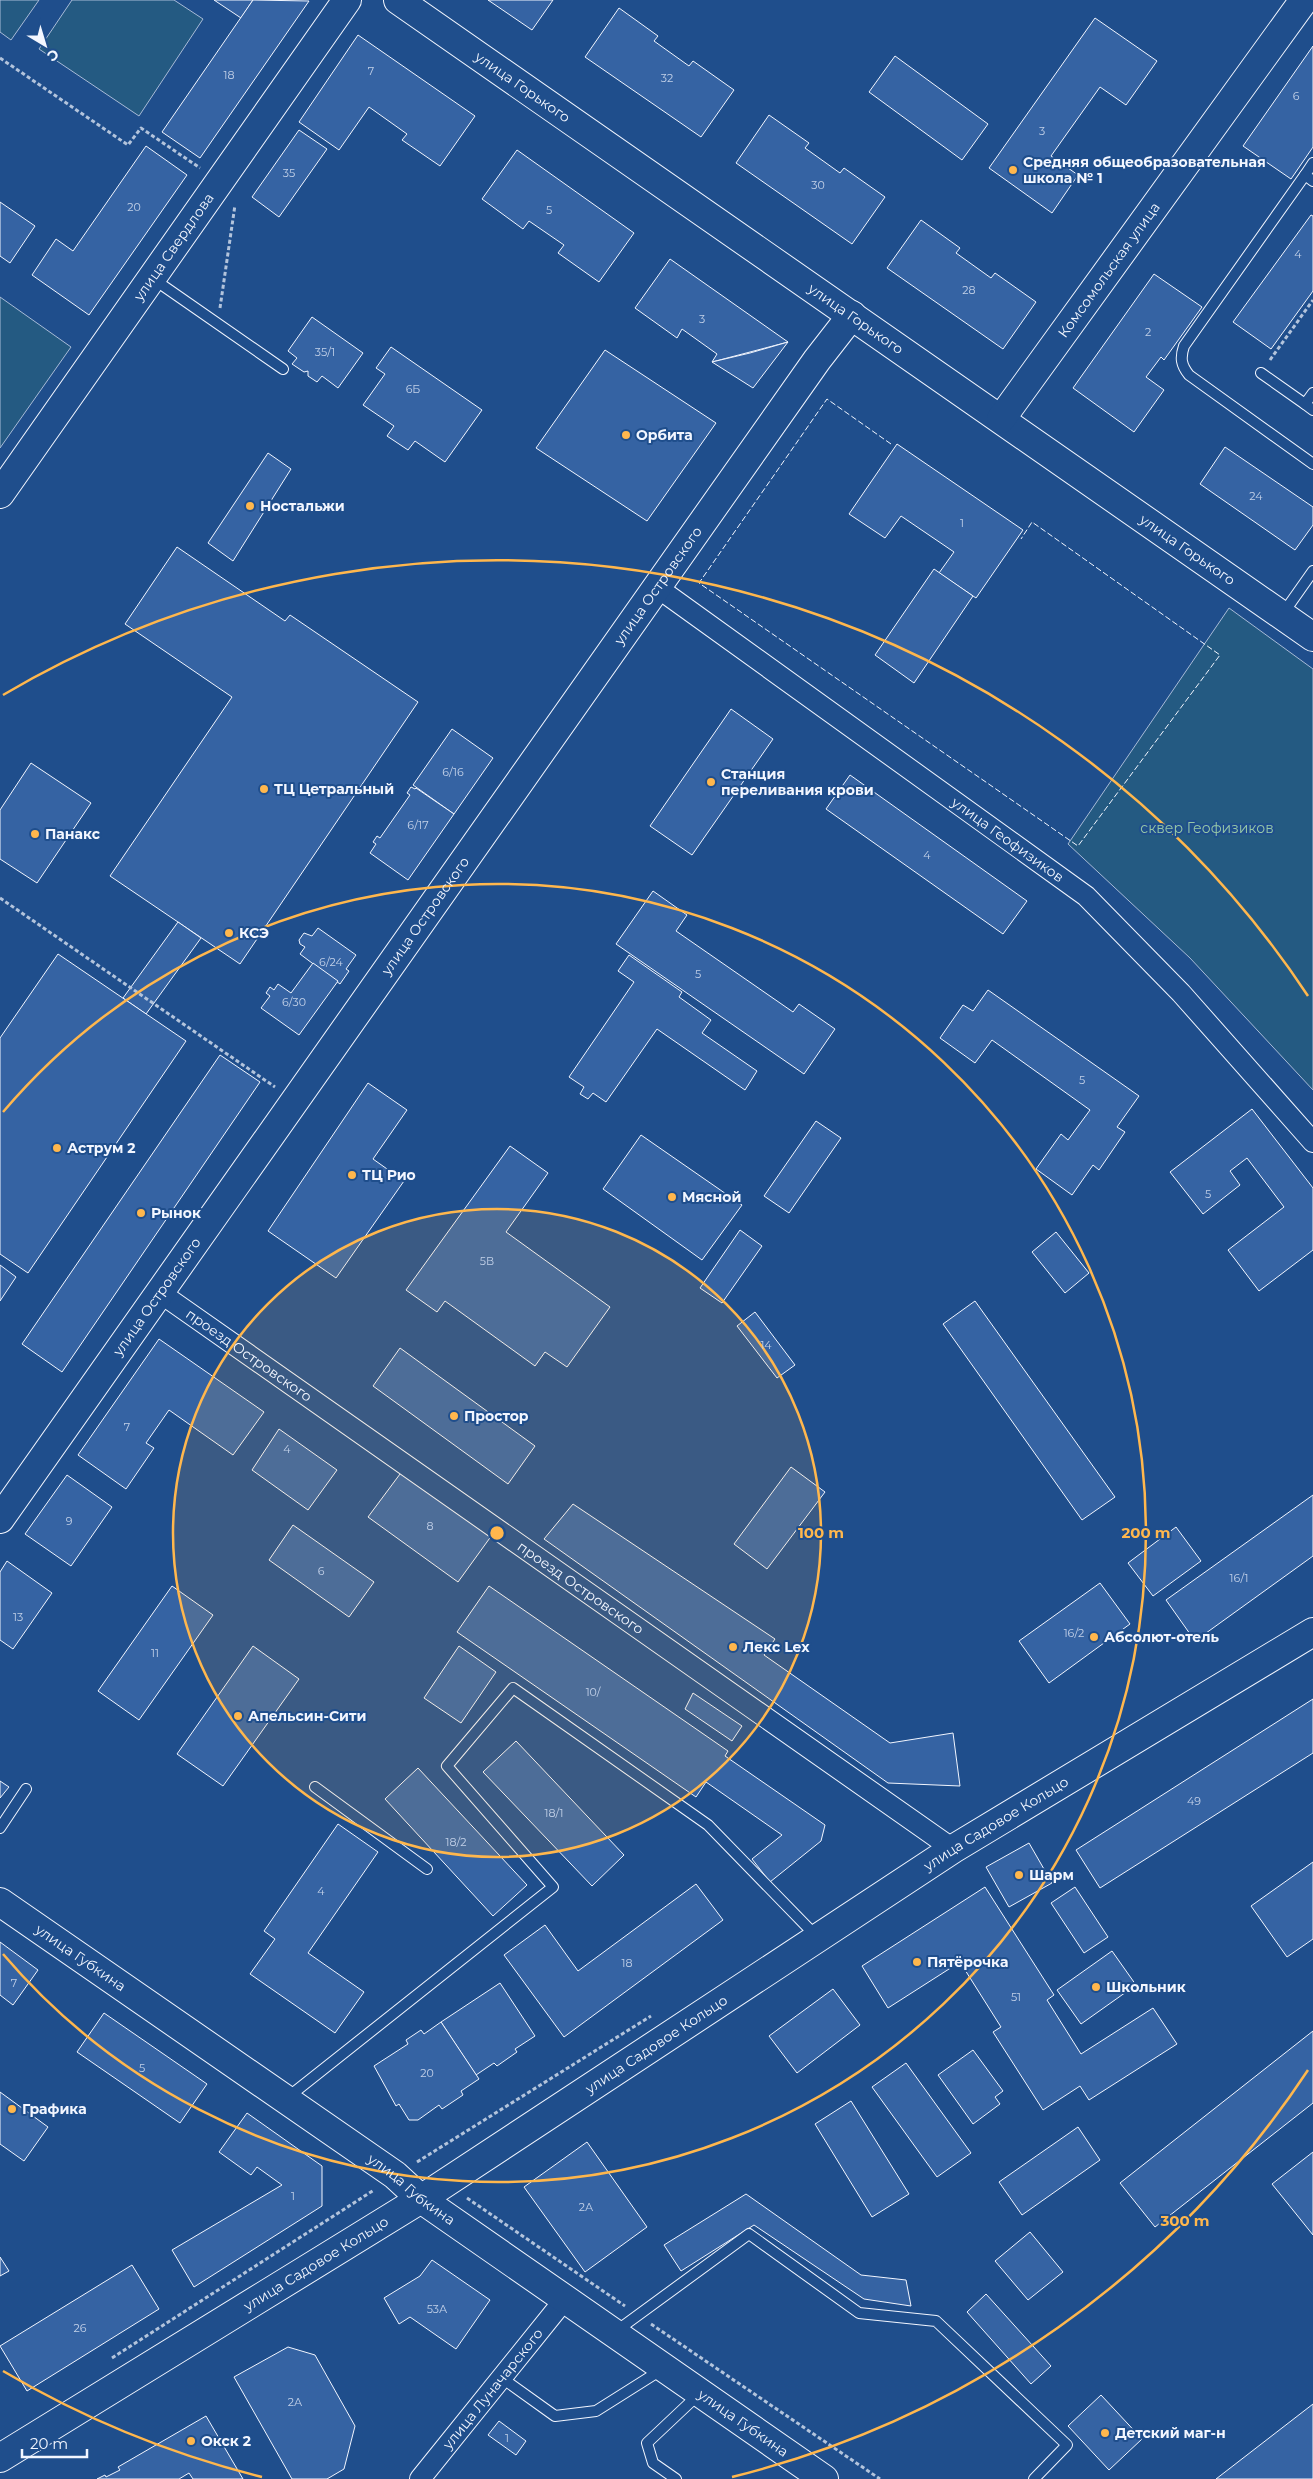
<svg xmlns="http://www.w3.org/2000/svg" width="1313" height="2479" font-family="Montserrat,sans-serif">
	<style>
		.green { fill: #245a82; stroke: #a8bbd7 }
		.building { fill: #3563a3; stroke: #f2f6ff }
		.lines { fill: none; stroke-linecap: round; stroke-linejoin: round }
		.lane-casing { stroke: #f2f6ff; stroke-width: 12 }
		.street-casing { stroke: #f2f6ff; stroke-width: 22 }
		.secondary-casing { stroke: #f2f6ff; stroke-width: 30 }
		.path { stroke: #b3c4dc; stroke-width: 3; stroke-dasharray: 4 2.5; stroke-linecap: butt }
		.lane { stroke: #1f4e8c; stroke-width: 10 }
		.street { stroke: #1f4e8c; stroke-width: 20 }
		.secondary { stroke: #1f4e8c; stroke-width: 28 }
		.fence { stroke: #f2f6ff; stroke-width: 1; stroke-dasharray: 6 2.5; stroke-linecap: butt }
		.ring { fill: none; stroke: #ffb74d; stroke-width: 2.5 }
		.poi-dot { fill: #ffb74d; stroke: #1f4e8c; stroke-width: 2 }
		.labels { text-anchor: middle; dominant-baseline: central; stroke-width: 4; stroke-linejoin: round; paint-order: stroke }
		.number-label { font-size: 11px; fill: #c3d1e8 }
		.street-label { font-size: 14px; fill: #f2f6ff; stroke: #1f4e8c }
		.poi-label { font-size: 14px; font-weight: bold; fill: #f2f6ff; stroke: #1f4e8c; text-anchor: start }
		.park-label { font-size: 14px; fill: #97c8a6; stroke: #1f4e8c }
		.centre { fill: #ffb74d; stroke: #1f4e8c; stroke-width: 2.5 }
		.ring-label { font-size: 15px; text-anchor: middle; font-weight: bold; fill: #ffb74d; stroke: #1f4e8c; stroke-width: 4; stroke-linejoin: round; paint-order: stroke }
	</style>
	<rect width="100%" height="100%" fill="#1f4e8c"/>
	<!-- green -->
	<g class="green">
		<polygon points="0,0 39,0 11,40 0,32"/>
		<polygon points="72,0 174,0 203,19 139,116 39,49"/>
		<polygon points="0,297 71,347 0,448"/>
		<polygon points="1229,608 1313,669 1313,1090 1190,958 1068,844"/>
	</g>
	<!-- building -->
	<g class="building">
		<polygon points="214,0 253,0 241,18"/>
		<polygon points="253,0 309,1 200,158 162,132"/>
		<polygon points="488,0 553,0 532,30"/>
		<polygon points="619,8 658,36 654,41 689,66 693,61 734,90 701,137 585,57"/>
		<polygon points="1095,18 1157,61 1126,105 1100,87 1051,156 1078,175 1052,213 989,168"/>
		<polygon points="358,35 475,116 440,166 402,140 407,134 369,107 339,150 299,122"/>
		<polygon points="1313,46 1313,147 1291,179 1243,146"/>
		<polygon points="895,56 988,124 962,160 869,92"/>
		<polygon points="769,115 809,143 805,148 840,173 844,168 885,197 852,244 736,163"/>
		<polygon points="299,130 327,149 279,217 252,197"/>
		<polygon points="146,146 187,175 89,315 32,275 56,239 73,251"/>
		<polygon points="517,150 634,233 599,282 558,253 564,245 529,221 523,229 482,199"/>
		<polygon points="0,202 35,226 10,263 0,256"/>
		<polygon points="1311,215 1313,216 1313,291 1271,349 1233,322"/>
		<polygon points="921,220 960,248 956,253 991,278 995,273 1036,302 1003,349 887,268"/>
		<polygon points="670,259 788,342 712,362 717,354 682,329 677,338 635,308"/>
		<polygon points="1154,274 1202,307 1164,360 1161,357 1146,377 1164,390 1134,432 1073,388"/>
		<polygon points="312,317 363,353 338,388 322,376 317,382 308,376 308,371 304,372 292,364 297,358 288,351"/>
		<polygon points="788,342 753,388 712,362 750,353"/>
		<polygon points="391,347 482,410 445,462 415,441 408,450 387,436 394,426 363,405 385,374 376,368"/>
		<polygon points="605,350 716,423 647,521 536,448"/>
		<polygon points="897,444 1023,530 976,598 939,573 954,552 901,516 885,538 849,514"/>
		<polygon points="1225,447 1313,507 1313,525 1295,550 1200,484"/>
		<polygon points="268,453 291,469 233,561 208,543"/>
		<polygon points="177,547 285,621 290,615 418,702 240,964 110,876 232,697 125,624"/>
		<polygon points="934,569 973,596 914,683 875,655"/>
		<polygon points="731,709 773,739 692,855 650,826"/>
		<polygon points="452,729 493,758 454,814 413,785"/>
		<polygon points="31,763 91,803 37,883 0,859 0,810"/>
		<polygon points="850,775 1027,901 1003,934 826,809"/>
		<polygon points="411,787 415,789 416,788 454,814 408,880 370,853 376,844 373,842 377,836 380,838 410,795 407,793"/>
		<polygon points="653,891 687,915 676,931 793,1012 799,1004 835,1029 804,1074 616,944"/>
		<polygon points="178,922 201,938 146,1014 123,998"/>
		<polygon points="318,928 356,955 346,969 349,971 340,984 300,954 305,947 300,944 299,940 304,933 312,936"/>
		<polygon points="58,954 186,1041 28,1273 0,1254 0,1038"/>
		<polygon points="629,955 682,992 679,997 711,1020 702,1033 757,1071 745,1090 657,1029 606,1102 593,1093 588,1099 580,1094 584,1087 569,1077 634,982 618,971"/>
		<polygon points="313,963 338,981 299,1035 261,1008 270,996 266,993 270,987 274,990 278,984 291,993"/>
		<polygon points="988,990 1139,1096 1117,1127 1125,1132 1099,1170 1093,1165 1072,1195 1036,1169 1061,1134 1068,1140 1090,1110 992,1040 975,1063 940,1038 963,1005 973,1011"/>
		<polygon points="220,1055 260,1082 62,1372 22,1344"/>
		<polygon points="368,1083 407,1110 373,1159 404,1181 336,1278 268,1231"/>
		<polygon points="1252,1109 1313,1188 1313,1250 1259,1291 1228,1250 1284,1207 1247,1158 1230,1171 1240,1185 1203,1214 1170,1172"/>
		<polygon points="816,1121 841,1138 789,1213 764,1196"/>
		<polygon points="641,1135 742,1205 702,1260 603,1189"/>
		<polygon points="510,1146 548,1173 506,1232 610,1307 567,1367 545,1352 535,1366 445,1301 437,1312 406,1290"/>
		<polygon points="740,1230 762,1246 722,1303 700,1288"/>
		<polygon points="1056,1232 1089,1273 1065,1293 1032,1252"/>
		<polygon points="0,1265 16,1277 0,1301"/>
		<polygon points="975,1301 1115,1497 1082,1520 943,1324"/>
		<polygon points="755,1312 795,1365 777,1378 737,1326"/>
		<polygon points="159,1339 264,1412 233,1455 169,1410 146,1443 154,1448 126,1489 78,1455"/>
		<polygon points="400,1348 535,1446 508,1484 373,1386"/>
		<polygon points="279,1429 337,1470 308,1510 252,1470"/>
		<polygon points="791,1467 825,1492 767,1569 734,1544"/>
		<polygon points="403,1470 492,1535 458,1582 368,1517"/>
		<polygon points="67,1475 112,1507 71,1566 25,1534"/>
		<polygon points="1313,1495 1313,1556 1195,1641 1166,1600"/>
		<polygon points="573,1504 775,1639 764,1655 890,1743 953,1733 960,1786 888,1783 544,1539"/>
		<polygon points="293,1525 374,1582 349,1617 269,1560"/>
		<polygon points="1176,1527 1201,1561 1153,1596 1128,1563"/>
		<polygon points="7,1561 52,1593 13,1649 0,1640 0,1572"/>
		<polygon points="1100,1583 1130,1624 1049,1683 1019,1641"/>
		<polygon points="172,1586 213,1615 139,1720 98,1691"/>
		<polygon points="489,1586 728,1751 725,1756 825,1825 821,1841 770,1882 752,1859 782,1835 706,1782 696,1797 457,1632"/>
		<polygon points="253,1646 299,1679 223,1786 177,1754"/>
		<polygon points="459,1646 496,1672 461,1723 424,1698"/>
		<polygon points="693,1693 742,1726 732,1741 685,1709"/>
		<polygon points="1313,1699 1313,1753 1100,1888 1076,1850"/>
		<polygon points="516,1741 624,1855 592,1886 483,1772"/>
		<polygon points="418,1768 527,1885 493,1916 385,1799"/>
		<polygon points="0,1781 9,1787 0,1798"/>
		<polygon points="338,1824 378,1852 308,1953 364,1992 335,2033 250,1974 275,1939 264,1931"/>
		<polygon points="1029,1843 1052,1883 1009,1907 986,1867"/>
		<polygon points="1313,1862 1313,1939 1287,1957 1251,1906"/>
		<polygon points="696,1884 723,1920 564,2037 504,1955 545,1925 578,1971"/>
		<polygon points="985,1887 1054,1995 1047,2000 1081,2054 1153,2008 1177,2044 1089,2100 1080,2086 1043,2110 993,2032 1001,2027 960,1962 888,2008 862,1966"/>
		<polygon points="1075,1887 1108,1937 1084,1953 1051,1903"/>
		<polygon points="0,1942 38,1970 13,2005 0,1995"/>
		<polygon points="1112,1951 1136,1985 1081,2024 1057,1990"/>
		<polygon points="500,1983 535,2036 515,2049 517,2052 497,2066 494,2063 476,2075 441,2022"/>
		<polygon points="833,1989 860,2025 797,2073 769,2036"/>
		<polygon points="104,2013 207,2084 180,2123 77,2052"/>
		<polygon points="441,2022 479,2079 461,2091 463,2095 442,2109 439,2105 418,2120 409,2120 399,2104 396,2106 374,2066 408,2044 406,2040 421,2030 424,2034"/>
		<polygon points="1313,2031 1313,2103 1155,2227 1120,2183"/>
		<polygon points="973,2050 1003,2091 995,2097 1000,2104 973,2124 938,2075"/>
		<polygon points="906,2063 971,2153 937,2177 872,2087"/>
		<polygon points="0,2092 48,2127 24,2161 0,2144"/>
		<polygon points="851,2101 909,2194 872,2217 815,2124"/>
		<polygon points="247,2113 322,2166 322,2206 194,2287 172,2250 282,2185 257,2167 251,2175 219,2152"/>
		<polygon points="1078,2127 1100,2160 1022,2215 999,2182"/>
		<polygon points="587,2142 647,2227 585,2272 524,2187"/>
		<polygon points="1313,2152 1313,2235 1272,2184"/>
		<polygon points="746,2194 861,2275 906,2280 911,2306 864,2299 754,2225 681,2271 664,2245"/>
		<polygon points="1030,2232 1063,2272 1028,2300 995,2261"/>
		<polygon points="0,2257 9,2271 0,2276"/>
		<polygon points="432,2260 490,2300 456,2349 410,2317 399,2324 384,2298 420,2276"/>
		<polygon points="132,2265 159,2309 27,2391 0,2346"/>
		<polygon points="986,2294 1051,2366 1031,2384 967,2312"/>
		<polygon points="288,2347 315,2355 355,2426 344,2469 327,2479 292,2479 234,2377"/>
		<polygon points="1101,2395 1142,2439 1109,2470 1068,2426"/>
		<polygon points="1313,2404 1313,2479 1216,2479"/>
		<polygon points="206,2416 243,2479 193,2479 189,2473 179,2479 97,2479 105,2475 106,2477 120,2470 118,2467"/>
		<polygon points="499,2421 526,2441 516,2455 488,2435"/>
	</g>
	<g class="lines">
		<!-- lane casing -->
		<g class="lane-casing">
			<g id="lane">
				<polyline points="1313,163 1305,175 1313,181"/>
				<path d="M1305,175l-121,171c-4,12 -3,19 5,29l124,89"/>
				<polyline points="152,278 283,369"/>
				<polyline points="1261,373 1305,404 1313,393"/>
				<polyline points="1305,404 1313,410"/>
				<polyline points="1282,615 1313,571"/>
				<polyline points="315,1787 427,1869"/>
				<polyline points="0,1828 26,1789"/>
				<polyline points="287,2098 553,1887 447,1766 513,1688 708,1825 817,1937"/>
				<polyline points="615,2332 749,2234 859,2313 936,2321 1067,2445 1034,2479"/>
				<polyline points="502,2378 555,2416 596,2411 661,2370"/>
				<polyline points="676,2479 653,2463 647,2443 699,2394"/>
			</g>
		</g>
		<!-- street casing -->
		<g class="street-casing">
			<g id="street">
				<path id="s1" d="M658,588l428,308 95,97 132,149"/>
				<path id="s2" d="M159,1292l794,557"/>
				<path id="s3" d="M420,2479l145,-180"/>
			</g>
		</g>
		<!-- secondary casing -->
		<g class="secondary-casing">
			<g id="secondary">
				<path id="s4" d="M398,0l915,637"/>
				<path id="s5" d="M1001,419l303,-419"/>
				<path id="s6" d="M0,494l347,-494"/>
				<path id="s7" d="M0,1519l817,-1159 35,-45"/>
				<path id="s8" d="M0,1902l395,273 26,24 403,280"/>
				<path id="s9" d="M0,2458l421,-259 532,-350 360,-217"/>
			</g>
		</g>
		<!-- path -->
		<g class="path">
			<polyline points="0,58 128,145 141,128 200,168"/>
			<polyline points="220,308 235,205"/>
			<polyline points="1270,360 1313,300"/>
			<polyline points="0,898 275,1087"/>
			<polyline points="417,2162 651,2016"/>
			<polyline points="467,2198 625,2306"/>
			<polyline points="651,2324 880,2479"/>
			<polyline points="112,2358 374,2190"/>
		</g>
		<!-- lane -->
		<use href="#lane" class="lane"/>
		<!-- street -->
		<use href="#street" class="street"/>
		<!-- secondary -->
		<use href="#secondary" class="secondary"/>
		<!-- fence -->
		<polyline class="fence" points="891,444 827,399 699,583 1078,846 1220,655 1032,522 1021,539"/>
	</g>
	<!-- distance rings -->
	<circle cx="497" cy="1533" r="324" fill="#ffb74d" fill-opacity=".12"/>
	<g class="ring">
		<circle cx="497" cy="1533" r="324"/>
		<path d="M3 1112A649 649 0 1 1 3 1954"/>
		<path d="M1308 2070A973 973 0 0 1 732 2477M262 2477A973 973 0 0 1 3 2371M3 695A973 973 0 0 1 1308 996"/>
	</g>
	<!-- markers -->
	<g class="poi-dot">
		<circle cx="1013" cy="170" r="5"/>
		<circle cx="626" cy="435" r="5"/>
		<circle cx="250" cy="506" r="5"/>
		<circle cx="711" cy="782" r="5"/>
		<circle cx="264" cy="789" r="5"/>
		<circle cx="35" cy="834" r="5"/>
		<circle cx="229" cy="933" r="5"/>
		<circle cx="57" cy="1148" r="5"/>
		<circle cx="352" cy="1175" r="5"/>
		<circle cx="672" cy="1197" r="5"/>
		<circle cx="141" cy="1213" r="5"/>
		<circle cx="454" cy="1416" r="5"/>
		<circle cx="1094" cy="1637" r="5"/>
		<circle cx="733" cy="1647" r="5"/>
		<circle cx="238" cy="1716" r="5"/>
		<circle cx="1019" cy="1875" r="5"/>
		<circle cx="917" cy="1962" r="5"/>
		<circle cx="1096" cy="1987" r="5"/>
		<circle cx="12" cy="2109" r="5"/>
		<circle cx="1105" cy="2433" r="5"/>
		<circle cx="191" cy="2441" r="5"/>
	</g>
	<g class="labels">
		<!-- number labels -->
		<g class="number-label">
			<text x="371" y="71">7</text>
			<text x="229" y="75">18</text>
			<text x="667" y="78">32</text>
			<text x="1296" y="96">6</text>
			<text x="1042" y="131">3</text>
			<text x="289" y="173">35</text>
			<text x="818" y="185">30</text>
			<text x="134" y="207">20</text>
			<text x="549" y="210">5</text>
			<text x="1298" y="254">4</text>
			<text x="969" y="290">28</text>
			<text x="702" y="319">3</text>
			<text x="1148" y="332">2</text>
			<text x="325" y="352">35/1</text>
			<text x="413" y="389">6Б</text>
			<text x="1256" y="496">24</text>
			<text x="962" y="523">1</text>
			<text x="453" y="772">6/16</text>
			<text x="418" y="825">6/17</text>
			<text x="927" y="855">4</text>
			<text x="331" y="962">6/24</text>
			<text x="698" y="974">5</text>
			<text x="294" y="1002">6/30</text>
			<text x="1082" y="1080">5</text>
			<text x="1208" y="1194">5</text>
			<text x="487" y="1261">5В</text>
			<text x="766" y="1345">14</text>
			<text x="127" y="1427">7</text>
			<text x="287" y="1449">4</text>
			<text x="69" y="1521">9</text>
			<text x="430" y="1526">8</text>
			<text x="321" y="1571">6</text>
			<text x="1239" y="1578">16/1</text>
			<text x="18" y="1617">13</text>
			<text x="1074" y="1633">16/2</text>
			<text x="155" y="1653">11</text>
			<text x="593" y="1692">10/</text>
			<text x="1194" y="1801">49</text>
			<text x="554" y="1813">18/1</text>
			<text x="456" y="1842">18/2</text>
			<text x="321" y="1891">4</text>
			<text x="627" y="1963">18</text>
			<text x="14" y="1983">7</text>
			<text x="1016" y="1997">51</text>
			<text x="142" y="2068">5</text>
			<text x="427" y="2073">20</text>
			<text x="293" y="2196">1</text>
			<text x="586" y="2207">2А</text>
			<text x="437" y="2309">53А</text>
			<text x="80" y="2328">26</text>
			<text x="295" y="2402">2А</text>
			<text x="507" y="2438">1</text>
		</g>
		<!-- street labels -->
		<g class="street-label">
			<text stroke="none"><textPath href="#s4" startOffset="152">улица Горького</textPath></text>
			<text stroke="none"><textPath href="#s6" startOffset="302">улица Свердлова</textPath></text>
			<text stroke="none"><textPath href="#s5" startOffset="184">Комсомольская улица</textPath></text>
			<text stroke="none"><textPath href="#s4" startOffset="558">улица Горького</textPath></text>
			<text stroke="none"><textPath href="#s4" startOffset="962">улица Горького</textPath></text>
			<text stroke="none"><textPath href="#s7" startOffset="1142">улица Островского</textPath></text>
			<text stroke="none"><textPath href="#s1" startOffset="431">улица Геофизиков</textPath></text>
			<text stroke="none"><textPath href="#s7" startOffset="738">улица Островского</textPath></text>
			<text stroke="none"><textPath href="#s7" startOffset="272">улица Островского</textPath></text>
			<text stroke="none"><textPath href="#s2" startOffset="110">проезд Островского</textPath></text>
			<text stroke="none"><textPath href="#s2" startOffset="515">проезд Островского</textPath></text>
			<text stroke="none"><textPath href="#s9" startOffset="1181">улица Садовое Кольцо</textPath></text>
			<text stroke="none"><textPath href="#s8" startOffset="98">улица Губкина</textPath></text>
			<text stroke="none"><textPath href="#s9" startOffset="776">улица Садовое Кольцо</textPath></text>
			<text stroke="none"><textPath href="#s8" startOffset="502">улица Губкина</textPath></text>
			<text stroke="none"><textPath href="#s9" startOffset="371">улица Садовое Кольцо</textPath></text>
			<text stroke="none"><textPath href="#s3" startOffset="116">улица Луначарского</textPath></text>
			<text stroke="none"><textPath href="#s8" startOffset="908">улица Губкина</textPath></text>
		</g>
		<!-- poi labels -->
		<g class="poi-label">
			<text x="1023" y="162">Средняя общеобразовательная<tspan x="1023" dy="16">школа № 1</tspan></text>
			<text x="636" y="435">Орбита</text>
			<text x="260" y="506">Ностальжи</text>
			<text x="721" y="774">Станция<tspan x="721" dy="16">переливания крови</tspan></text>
			<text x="274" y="789">ТЦ Цетральный</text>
			<text x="45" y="834">Панакс</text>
			<text x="239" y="933">КСЭ</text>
			<text x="67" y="1148">Аструм 2</text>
			<text x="362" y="1175">ТЦ Рио</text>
			<text x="682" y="1197">Мясной</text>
			<text x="151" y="1213">Рынок</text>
			<text x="464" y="1416">Простор</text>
			<text x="1104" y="1637">Абсолют-отель</text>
			<text x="743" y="1647">Лекс Lex</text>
			<text x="248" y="1716">Апельсин-Сити</text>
			<text x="1029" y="1875">Шарм</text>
			<text x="927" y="1962">Пятёрочка</text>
			<text x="1106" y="1987">Школьник</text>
			<text x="22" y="2109">Графика</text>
			<text x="1115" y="2433">Детский маг-н</text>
			<text x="201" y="2441">Окск 2</text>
		</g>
		<!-- park labels -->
		<g class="park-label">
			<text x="1207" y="828">cквер Геофизиков</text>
		</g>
	</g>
	<circle cx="497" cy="1533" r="8" class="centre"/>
	<g class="ring-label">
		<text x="821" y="1538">100 m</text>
		<text x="1146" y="1538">200 m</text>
		<text x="1185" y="2226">300 m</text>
	</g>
	<!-- north arrow -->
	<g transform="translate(45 45) rotate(142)" stroke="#1f4e8c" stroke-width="4" paint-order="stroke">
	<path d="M0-4L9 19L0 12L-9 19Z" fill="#f2f6ff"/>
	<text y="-8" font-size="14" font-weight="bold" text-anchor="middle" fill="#f2f6ff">С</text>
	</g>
	<!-- scale -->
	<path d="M22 2449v8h65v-8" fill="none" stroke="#f2f6ff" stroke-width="2.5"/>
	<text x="30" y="2449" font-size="15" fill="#f2f6ff" stroke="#1f4e8c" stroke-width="4" paint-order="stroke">20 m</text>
</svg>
